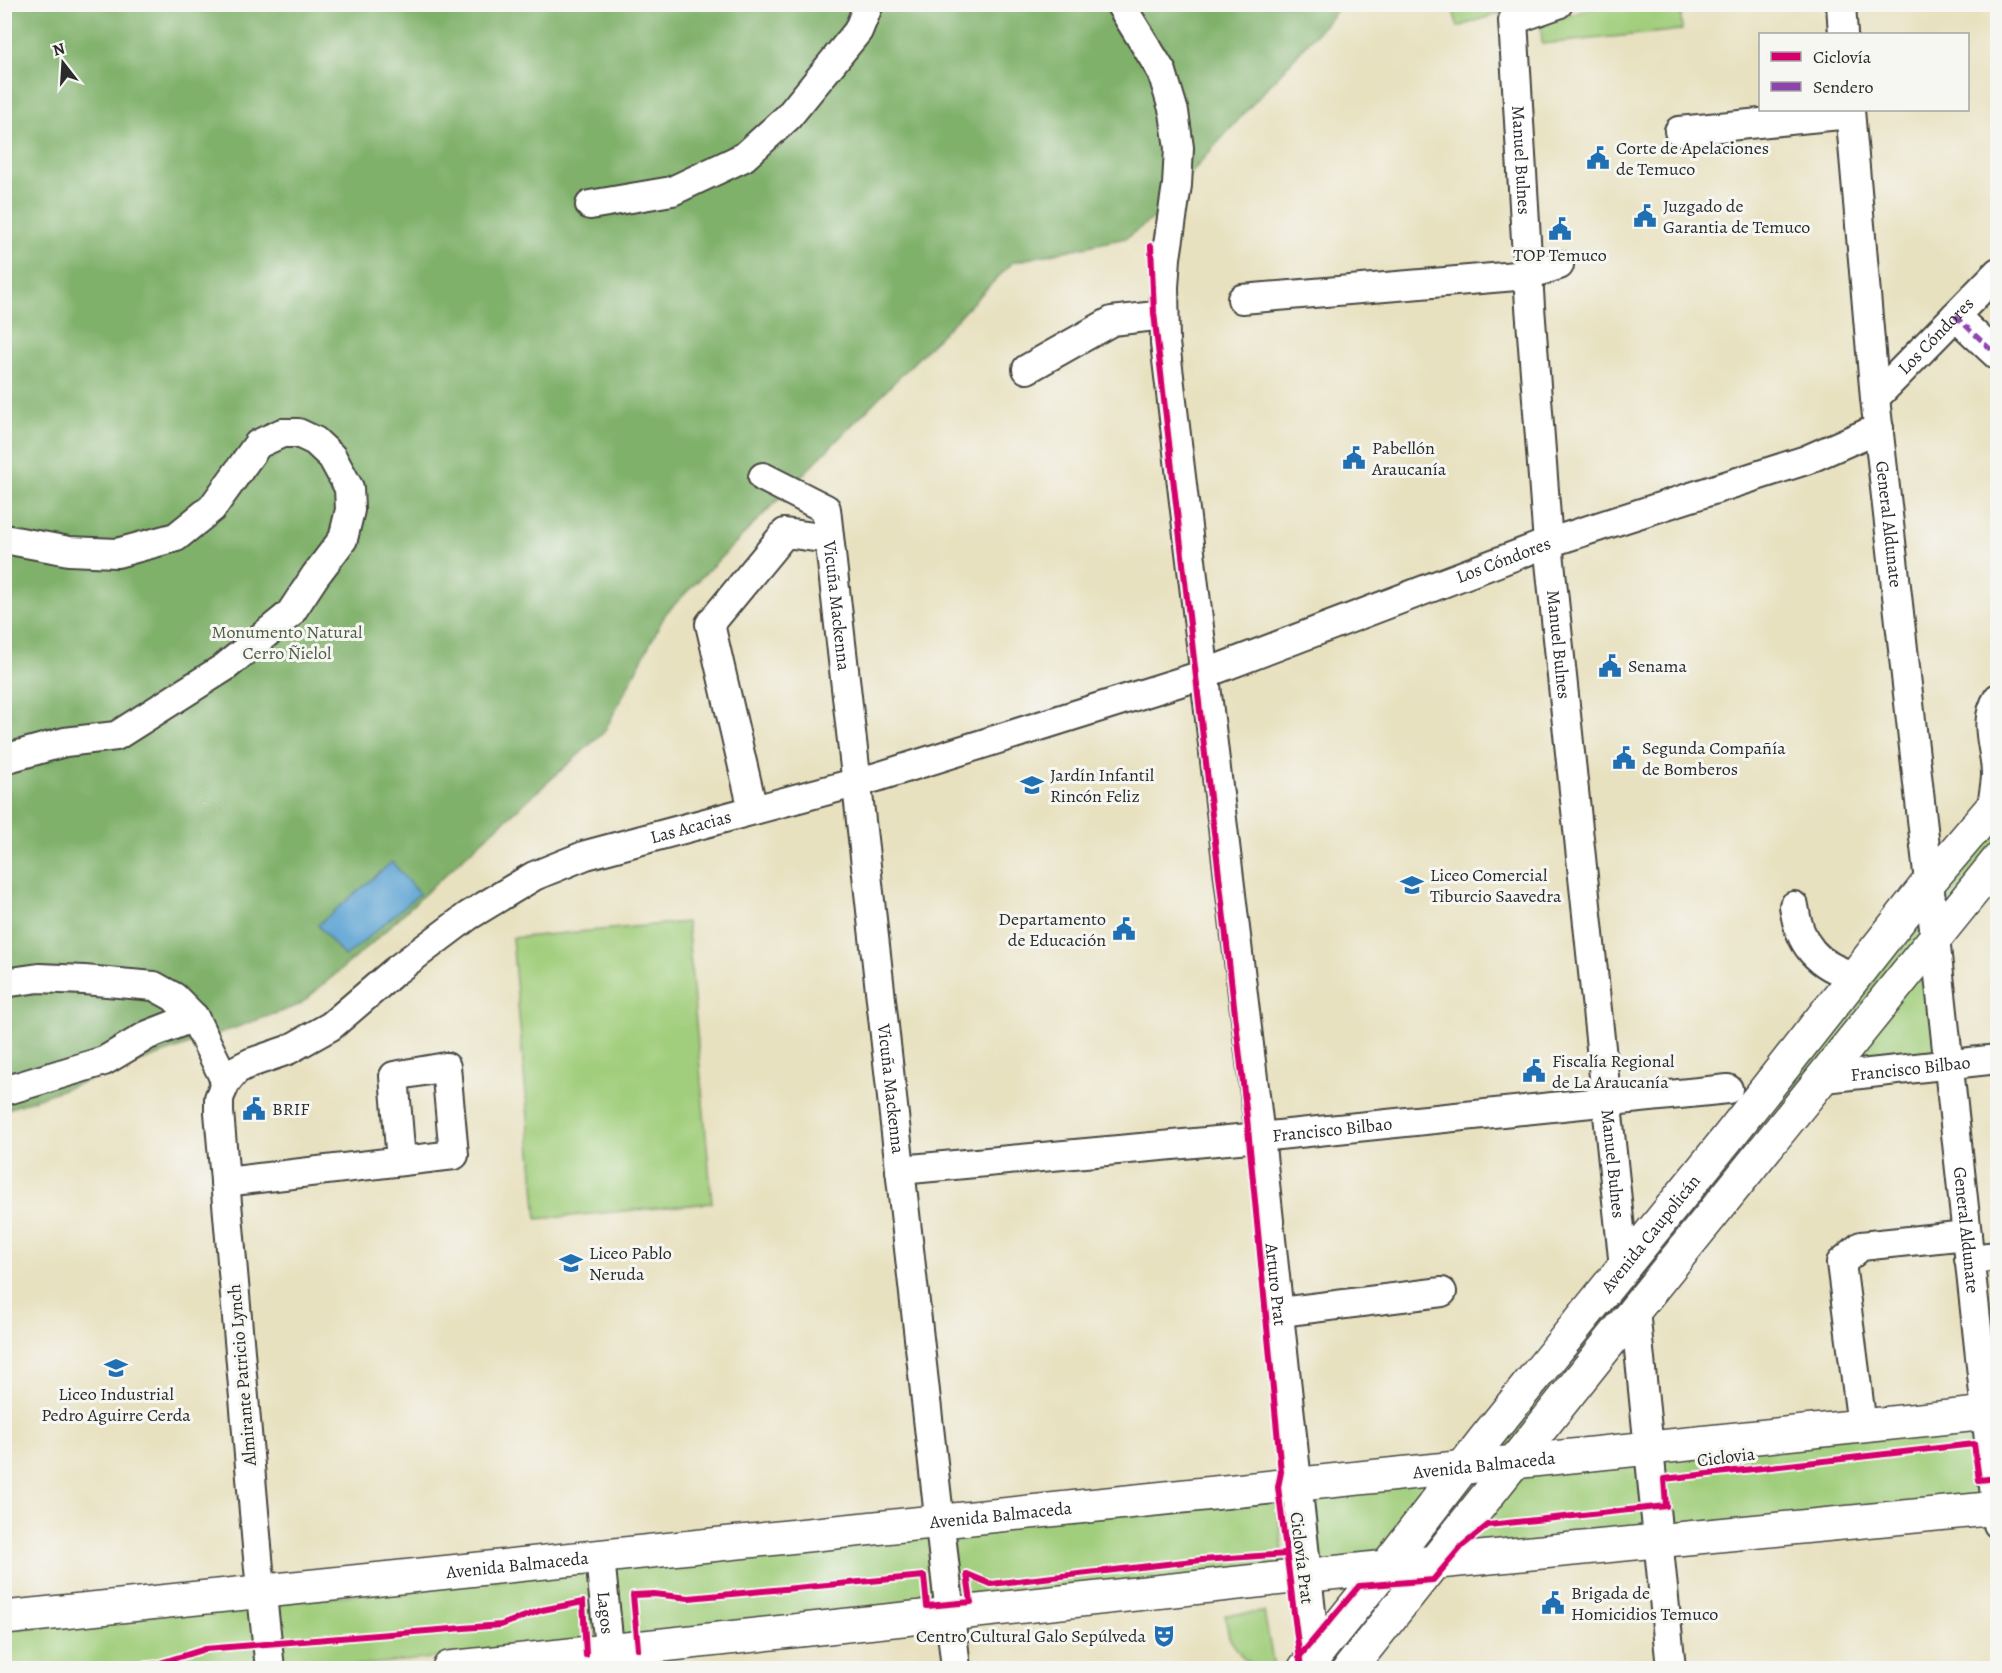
<svg xmlns="http://www.w3.org/2000/svg" width="2002" height="1673" font-family="Alegreya,serif">
	<style>
		.green { fill: #a1ce7b; stroke: #667c53; stroke-width: 1.5 }
		.forest { fill: #80b16b; stroke: #566e4b; stroke-width: 1.5 }
		.water { fill: #5ea5d4; stroke: #446880; stroke-width: 1.5 }
		.lines { fill: none; stroke-linecap: round; stroke-linejoin: round }
		.minor-casing { stroke: #474641; stroke-width: 32 }
		.major-casing { stroke: #474641; stroke-width: 36 }
		.minor { stroke: #fff; stroke-width: 28 }
		.major { stroke: #fff; stroke-width: 33 }
		.quiet { stroke: #8e44ad; stroke-width: 4.5; stroke-dasharray: 9 4.5; stroke-linecap: butt }
		.cycleway-casing { stroke: #f6f6f2; stroke-width: 10 }
		.cycleway { stroke: #d6006c; stroke-width: 6 }
		.labels { text-anchor: middle; dominant-baseline: central; stroke-width: 6; stroke-linejoin: round; paint-order: stroke }
		.poi-label { font-size: 18px; fill: #2b2b2b; stroke: #f6f6f2; text-anchor: start }
		.street-label { font-size: 18px; fill: #2b2b2b; stroke: #f6f6f2 }
		.park-label { font-size: 18px; fill: #4e5c43; stroke: #f6f6f2 }
	</style>
	<rect width="100%" height="100%" fill="#f6f6f2"/>
	<filter id="ink" filterUnits="userSpaceOnUse"><feTurbulence type="fractalNoise" baseFrequency=".0167" numOctaves="2"/><feDisplacementMap in="SourceGraphic" scale="12" xChannelSelector="R" yChannelSelector="G"/><feConvolveMatrix kernelMatrix="1 2 1 2 8 2 1 2 1" color-interpolation-filters="sRGB"/></filter>
	<filter id="wash" filterUnits="userSpaceOnUse"><feTurbulence type="fractalNoise" baseFrequency=".008" numOctaves="4" result="noise"/><feDisplacementMap in="SourceGraphic" scale="24" xChannelSelector="R" yChannelSelector="G"/><feGaussianBlur stdDeviation="1.35" result="paint"/><feColorMatrix in="noise" values="0 0 0 0 0 0 0 0 0 0 0 0 0 0 0 0 0 1.4 0 .05"/><feComposite in="paint" operator="in"/></filter>
	<g filter="url(#wash)">
		<rect width="100%" height="100%" fill="#e8e1c0"/>
		<!-- green -->
		<g class="green">
			<polygon points="1451,4 1523,5 1458,27"/>
			<polygon points="1680,4 1682,30 1542,44 1541,24 1603,5"/>
			<polygon points="1997,810 1997,848 1947,911 1944,874"/>
			<polygon points="687,922 712,1203 537,1219 512,938"/>
			<polygon points="1906,923 1929,937 1513,1455 1477,1459"/>
			<polygon points="1930,955 1938,1059 1840,1067"/>
			<polygon points="1981,1419 1989,1502 1663,1528 1657,1458"/>
			<polygon points="1641,1459 1649,1534 1445,1557 1519,1466"/>
			<polygon points="1492,1474 1434,1548 1414,1550 1470,1477"/>
			<polygon points="1445,1477 1382,1560 1314,1567 1306,1492"/>
			<polygon points="1276,1495 1285,1571 956,1609 947,1528"/>
			<polygon points="931,1532 941,1608 617,1643 610,1565"/>
			<polygon points="590,1570 596,1642 331,1668 282,1668 275,1603"/>
			<polygon points="1383,1587 1400,1587 1337,1668 1330,1668 1328,1655"/>
			<polygon points="251,1605 258,1668 5,1668 4,1630"/>
			<polygon points="1264,1612 1274,1667 1273,1668 1258,1668 1243,1658 1229,1638 1225,1615"/>
		</g>
		<!-- forest -->
		<polygon class="forest" points="5,5 1342,5 1203,159 1156,216 1126,238 1013,262 666,613 604,732 476,846 372,943 299,1005 5,1110"/>
		<!-- water -->
		<polygon class="water" points="392,862 419,894 345,957 318,925"/>
	</g>
	<g filter="url(#ink)">
		<g class="lines">
			<!-- minor casing -->
			<g class="minor-casing">
				<g id="minor">
					<path id="s1" d="M1120,4l42,68 12,40 5,36 -2,37 -11,73 -2,29 1,56 95,794 57,531"/>
					<path id="s2" d="M1558,4l-45,16 17,287 18,236 76,724"/>
					<polyline points="1841,4 1843,34"/>
					<path id="s3" d="M1850,110l25,288 54,484 69,642"/>
					<polyline points="1679,131 1850,114"/>
					<polyline points="590,205 672,191 744,157 788,117 828,68 858,31 869,4"/>
					<polyline points="1242,299 1528,275 1559,265"/>
					<polyline points="1955,316 1998,356"/>
					<polyline points="1027,369 1112,321 1164,315"/>
					<path id="s4" d="M1875,398l123,-126"/>
					<path id="s5" d="M763,477l63,32 130,1159"/>
					<polyline points="4,539 69,551 117,553 176,537 212,508 258,444 282,433 298,433 315,441 332,457 349,488 350,510 343,539 315,576 290,614 225,667 116,736 65,742 4,759"/>
					<path d="M1992,807c1,-11 4,-22 4,-33 0,-27 -14,-50 2,-76"/>
					<polyline points="753,810 710,624 785,533 829,539"/>
					<path d="M1794,906c5,38 23,60 61,70"/>
					<polyline points="4,983 39,978 84,980 154,986 174,997 194,1017 226,1082"/>
					<path id="s6" d="M1824,1078l174,-19"/>
					<polyline points="4,1091 104,1061 148,1035 194,1017"/>
					<path id="s7" d="M900,1170l360,-33 468,-48"/>
					<polyline points="225,1182 454,1155 446,1067 394,1076 401,1161"/>
					<polyline points="1969,1259 1998,1256"/>
					<polyline points="1635,1310 1671,1668"/>
					<polyline points="1280,1312 1442,1292"/>
					<polyline points="1862,1426 1841,1263 1861,1246 1967,1235"/>
					<path id="s8" d="M600,1557l11,111"/>
					<path id="s9" d="M270,1668l-11,-99 -40,-457v-14l7,-16 10,-12 14,-7 38,-13 43,-24 64,-55 73,-55 66,-40 52,-21 291,-78 319,-100 352,-134 258,-83 73,-32"/>
				</g>
			</g>
			<!-- major casing -->
			<g class="major-casing">
				<g id="major">
					<path id="s10" d="M4,1618l1994,-206"/>
					<polyline points="449,1668 1386,1567 1998,1508"/>
					<path id="s11" d="M1305,1668l81,-101 98,-127 242,-300 203,-258 69,-81"/>
					<polyline points="1350,1668 1635,1310 1998,860"/>
				</g>
			</g>
			<!-- minor -->
			<use href="#minor" class="minor"/>
			<!-- major -->
			<use href="#major" class="major"/>
			<!-- quiet -->
			<polyline class="quiet" points="1955,316 1998,356"/>
			<!-- cycleway casing -->
			<g class="cycleway-casing">
				<g id="cycleway">
					<polyline points="1151,246 1154,313 1247,1118 1281,1472 1278,1487 1301,1668"/>
					<polyline points="638,1649 633,1595 654,1594 689,1598 924,1576 927,1606 971,1602 967,1574 991,1584 1202,1560 1286,1554"/>
					<polyline points="1299,1657 1359,1586 1433,1580 1462,1546 1488,1525 1666,1506 1664,1479 1974,1444 1979,1480 1998,1478"/>
					<polyline points="119,1668 157,1664 205,1649 501,1625 542,1610 583,1602 586,1655"/>
				</g>
			</g>
			<!-- cycleway -->
			<use href="#cycleway" class="cycleway"/>
		</g>
	</g>
	<!-- icons -->
	<defs>
		<g id="civic-bare" transform="scale(1.8)"><path d="M-.6-6.5H3V-4.5H.6V-3L4-1V1h2V6H-6V1h2V-1L-.6-3ZM-1.2 2.5V6h2.4V2.5Z" fill="#1f6fb2" stroke="#f6f6f2" stroke-width="2.5" paint-order="stroke"/></g>
		<g id="school-bare" transform="scale(1.8)"><path d="M0-5L7-2L0 1L-7-2ZM-4 1L0 2.5L4 1V4Q0 6-4 4Z" fill="#1f6fb2" stroke="#f6f6f2" stroke-width="2.5" paint-order="stroke"/></g>
		<g id="theatre-bare" transform="scale(1.8)"><path d="M-5-5.5Q0-4 5-5.5V0Q5 5 0 6Q-5 5-5 0ZM-3.3-2.5H-1v1.5H-3.3ZM1-2.5H3.3v1.5H1ZM-2.8 1Q0 5.5 2.8 1Z" fill="#1f6fb2" stroke="#f6f6f2" stroke-width="2.5" paint-order="stroke"/></g>
	</defs>
	<g fill-rule="evenodd">
		<use href="#civic-bare" x="1598" y="158"/>
		<use href="#civic-bare" x="1645" y="216"/>
		<use href="#civic-bare" x="1560" y="229"/>
		<use href="#civic-bare" x="1354" y="458"/>
		<use href="#civic-bare" x="1610" y="666"/>
		<use href="#civic-bare" x="1624" y="758"/>
		<use href="#school-bare" x="1032" y="785"/>
		<use href="#school-bare" x="1412" y="885"/>
		<use href="#civic-bare" x="1124" y="929"/>
		<use href="#civic-bare" x="1534" y="1071"/>
		<use href="#civic-bare" x="254" y="1109"/>
		<use href="#school-bare" x="571" y="1263"/>
		<use href="#school-bare" x="116" y="1368"/>
		<use href="#civic-bare" x="1553" y="1603"/>
		<use href="#theatre-bare" x="1164" y="1636"/>
	</g>
	<g class="labels">
		<!-- poi labels -->
		<g class="poi-label">
			<text x="1616" y="148">Corte de Apelaciones<tspan x="1616" dy="21">de Temuco</tspan></text>
			<text x="1663" y="206">Juzgado de<tspan x="1663" dy="21">Garantia de Temuco</tspan></text>
			<text x="1560" y="255" text-anchor="middle">TOP Temuco</text>
			<text x="1372" y="448">Pabellón<tspan x="1372" dy="21">Araucanía</tspan></text>
			<text x="1628" y="666">Senama</text>
			<text x="1642" y="748">Segunda Compañía<tspan x="1642" dy="21">de Bomberos</tspan></text>
			<text x="1050" y="775">Jardín Infantil<tspan x="1050" dy="21">Rincón Feliz</tspan></text>
			<text x="1430" y="875">Liceo Comercial<tspan x="1430" dy="21">Tiburcio Saavedra</tspan></text>
			<text x="1106" y="919" text-anchor="end">Departamento<tspan x="1106" dy="21">de Educación</tspan></text>
			<text x="1552" y="1061">Fiscalía Regional<tspan x="1552" dy="21">de La Araucanía</tspan></text>
			<text x="272" y="1109">BRIF</text>
			<text x="589" y="1253">Liceo Pablo<tspan x="589" dy="21">Neruda</tspan></text>
			<text x="116" y="1394" text-anchor="middle">Liceo Industrial<tspan x="116" dy="21">Pedro Aguirre Cerda</tspan></text>
			<text x="1571" y="1593">Brigada de<tspan x="1571" dy="21">Homicidios Temuco</tspan></text>
			<text x="1146" y="1636" text-anchor="end">Centro Cultural Galo Sepúlveda</text>
		</g>
		<!-- street labels -->
		<g class="street-label">
			<text stroke="none"><textPath href="#s2" startOffset="188">Manuel Bulnes</textPath></text>
			<text stroke="none"><textPath href="#s4" startOffset="87">Los Cóndores</textPath></text>
			<text stroke="none"><textPath href="#s3" startOffset="416">General Aldunate</textPath></text>
			<text stroke="none"><textPath href="#s9" startOffset="1984">Los Cóndores</textPath></text>
			<text stroke="none"><textPath href="#s5" startOffset="168">Vicuña Mackenna</textPath></text>
			<text stroke="none"><textPath href="#s2" startOffset="674">Manuel Bulnes</textPath></text>
			<text stroke="none"><textPath href="#s9" startOffset="1128">Las Acacias</textPath></text>
			<text stroke="none"><textPath href="#s6" startOffset="87">Francisco Bilbao</textPath></text>
			<text stroke="none"><textPath href="#s5" startOffset="654">Vicuña Mackenna</textPath></text>
			<text stroke="none"><textPath href="#s7" startOffset="434">Francisco Bilbao</textPath></text>
			<text stroke="none"><textPath href="#s2" startOffset="1196">Manuel Bulnes</textPath></text>
			<text stroke="none"><textPath href="#s3" startOffset="1126">General Aldunate</textPath></text>
			<text stroke="none"><textPath href="#s11" startOffset="555">Avenida Caupolicán</textPath></text>
			<text stroke="none"><textPath href="#s1" startOffset="1302">Arturo Prat</textPath></text>
			<text transform="translate(242 1375) rotate(-95)">Almirante Patricio Lynch</text>
			<text transform="translate(1726 1457) rotate(-7)">Ciclovia</text>
			<text stroke="none"><textPath href="#s10" startOffset="1488">Avenida Balmaceda</textPath></text>
			<text stroke="none"><textPath href="#s10" startOffset="1002">Avenida Balmaceda</textPath></text>
			<text transform="translate(1302 1558) rotate(83)">Ciclovía Prat</text>
			<text stroke="none"><textPath href="#s10" startOffset="516">Avenida Balmaceda</textPath></text>
			<text stroke="none"><textPath href="#s8" startOffset="56">Lagos</textPath></text>
		</g>
		<!-- park labels -->
		<g class="park-label">
			<text x="287" y="632">Monumento Natural<tspan x="287" dy="21">Cerro Ñielol</tspan></text>
		</g>
	</g>
	<!-- margin -->
	<rect width="2002" height="1673" fill="none" stroke="#f6f6f2" stroke-width="24"/>
	<!-- legend -->
	<rect x="1759" y="33" width="210" height="78" fill="#f6f6f2" stroke="#a5a5a2" stroke-width="1.5"/>
	<rect x="1771" y="52" width="30" height="9" fill="#d6006c" stroke="#a5a5a2" stroke-width="1.5"/>
	<text x="1813" y="63" font-size="18" fill="#2b2b2b">Ciclovía</text>
	<rect x="1771" y="82" width="30" height="9" fill="#8e44ad" stroke="#a5a5a2" stroke-width="1.5"/>
	<text x="1813" y="93" font-size="18" fill="#2b2b2b">Sendero</text>
	<!-- north arrow -->
	<g transform="translate(63 63) rotate(343)" stroke="#f6f6f2" stroke-width="4.5" paint-order="stroke">
	<path d="M0-4.5L10 22L0 15L-10 22Z" fill="#2b2b2b"/>
	<text y="-9" font-size="16" font-weight="bold" text-anchor="middle" fill="#2b2b2b">N</text>
	</g>
</svg>
